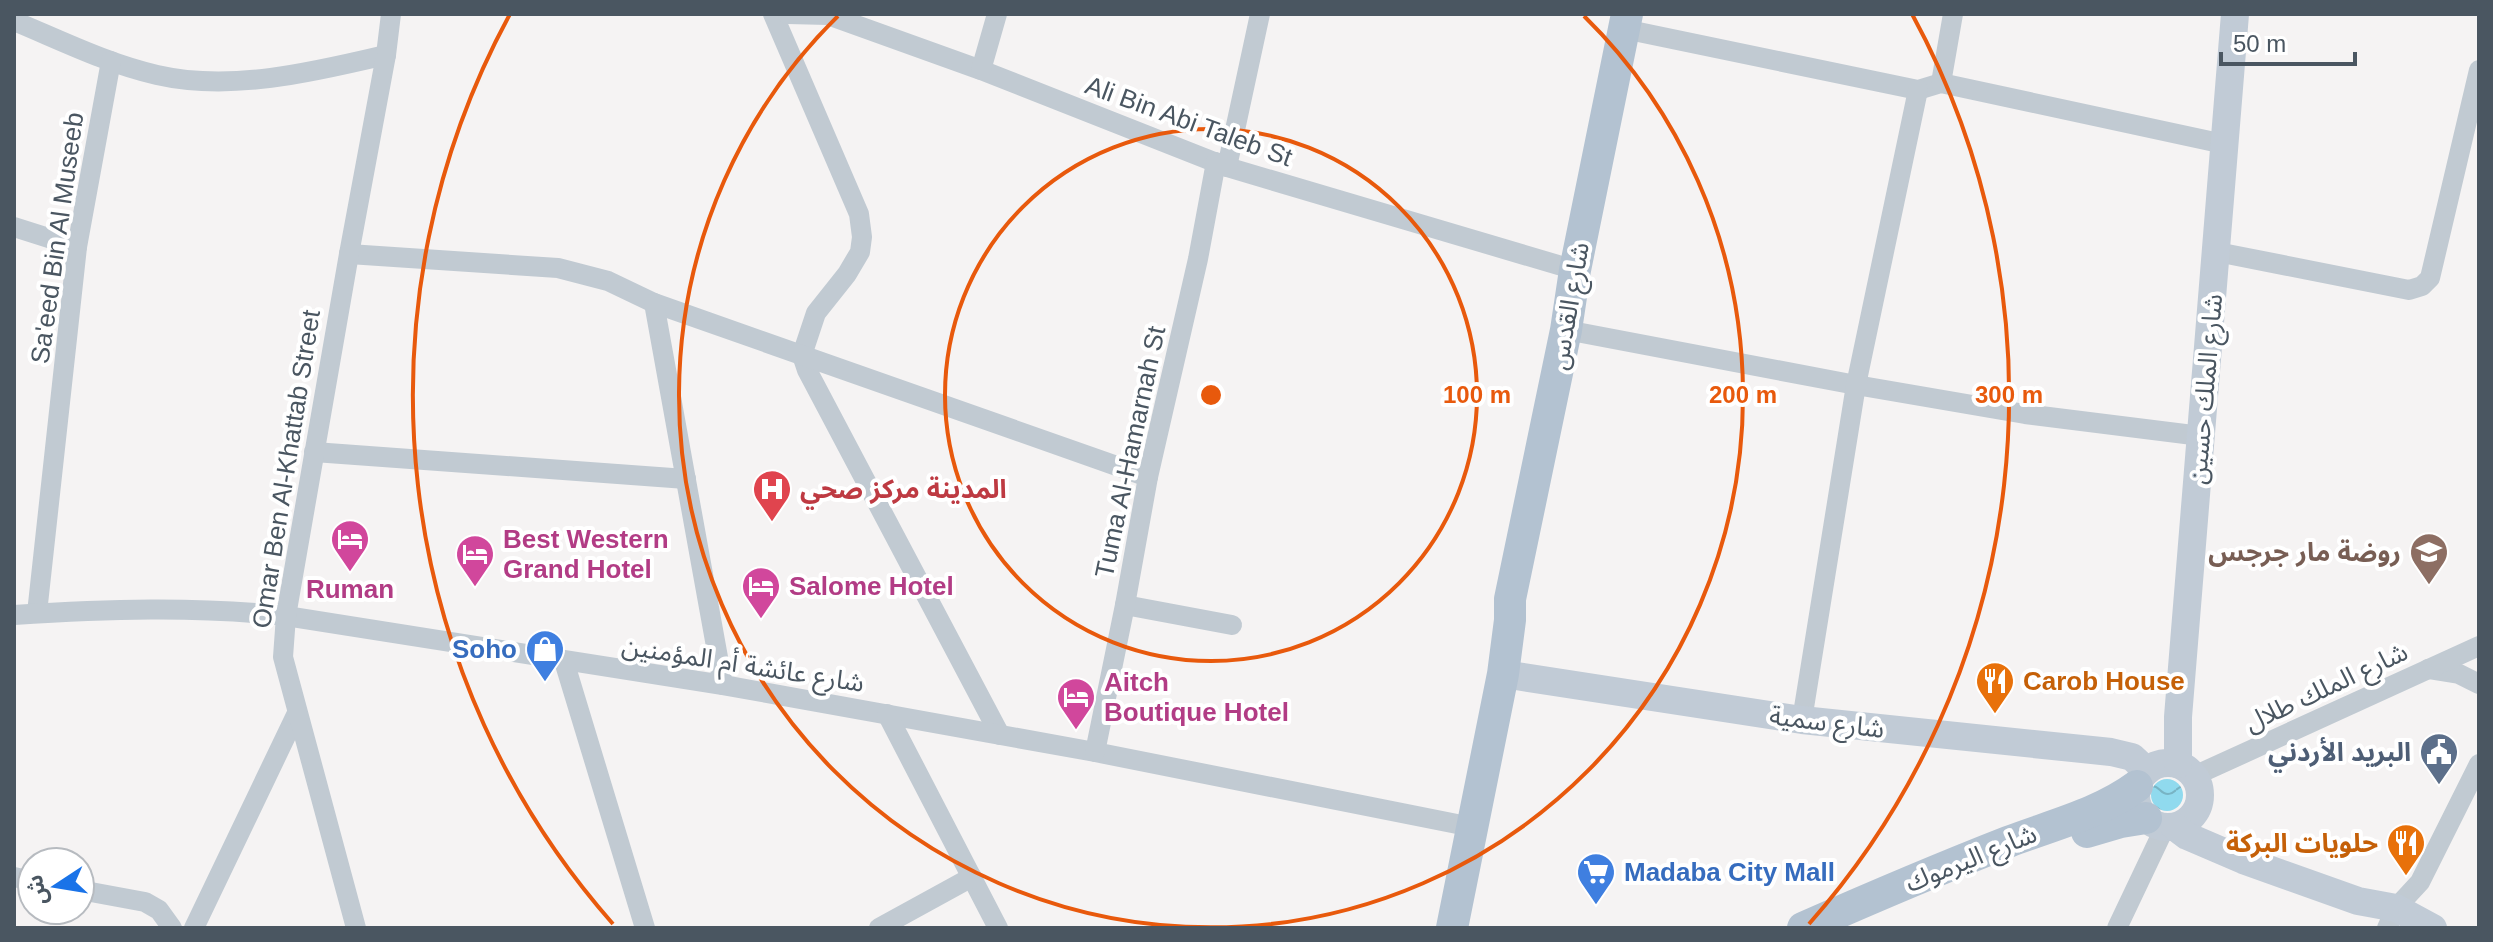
<svg xmlns="http://www.w3.org/2000/svg" width="2493" height="942" font-family="Helvetica,'Noto Sans Arabic',sans-serif">
	<style>
		.water { fill: url(#water-waves) }
		.lines { fill: none; stroke-linecap: round; stroke-linejoin: round }
		.street { stroke: #c1cad2; stroke-width: 20 }
		.secondary { stroke: #c1cbd6; stroke-width: 28 }
		.primary { stroke: #b3c2d1; stroke-width: 32 }
		.ring { fill: none; stroke: #e8590c; stroke-width: 4 }
		.labels { text-anchor: middle; dominant-baseline: central; stroke-width: 8; stroke-linejoin: round; paint-order: stroke }
		.street-label { font-size: 26px; fill: #4a5661; stroke: #fff }
		.health-label { font-size: 26px; font-weight: bold; fill: #be3a42; stroke: #fff; text-anchor: start }
		.hotel-label { font-size: 26px; font-weight: bold; fill: #b23c85; stroke: #fff; text-anchor: start }
		.education-label { font-size: 26px; font-weight: bold; fill: #785e54; stroke: #fff; text-anchor: end }
		.shop-label { font-size: 26px; font-weight: bold; fill: #366cbe; stroke: #fff; text-anchor: end }
		.food-label { font-size: 26px; font-weight: bold; fill: #c56008; stroke: #fff; text-anchor: start }
		.service-label { font-size: 26px; font-weight: bold; fill: #4e5e75; stroke: #fff; text-anchor: end }
		.centre { fill: #e8590c; stroke: #fff; stroke-width: 4 }
		.ring-label { font-size: 24px; text-anchor: middle; font-weight: bold; fill: #e8590c; stroke: #fff; stroke-width: 8; stroke-linejoin: round; paint-order: stroke }
	</style>
	<defs>
		<pattern id="water-waves" width="16" height="10" patternUnits="userSpaceOnUse" patternTransform="scale(2)"><rect width="16" height="10" fill="#90daee"/><path d="M0 5q4-4 8 0t8 0" fill="none" stroke="#78b4c4"/></pattern>
	</defs>
	<rect width="100%" height="100%" fill="#f5f3f3"/>
	<!-- water -->
	<circle class="water" cx="2167" cy="795" r="16"/>
	<g class="lines">
		<!-- street -->
		<g class="street">
			<polyline points="773,14 859,214 862,237 860,252 847,274 816,313 802,355 807,370 1000,735"/>
			<polyline points="788,14 828,15 981,70 1227,167 1575,270"/>
			<path d="M14,21c46,19 94,43 143,54 74,17 157,-3 229,-20"/>
			<polyline points="1624,29 1918,90 1941,83 2224,144"/>
			<polyline points="981,70 997,14"/>
			<polyline points="1941,83 1953,14"/>
			<polyline points="1227,167 1260,14"/>
			<polyline points="14,227 77,247"/>
			<polyline points="2217,252 2409,290 2422,286 2430,278 2479,70"/>
			<polyline points="349,254 558,268 608,281 654,303 1148,477"/>
			<polyline points="654,303 723,685"/>
			<polyline points="1566,330 1856,385 2025,414 2201,436"/>
			<polyline points="314,452 686,479"/>
			<polyline points="1125,605 1232,625"/>
			<polyline points="37,613 77,247 111,61"/>
			<path d="M14,615c91,-6 182,-9 272,1l437,69 372,67 362,72"/>
			<polyline points="564,661 645,928"/>
			<polyline points="2428,669 2459,674 2479,684"/>
			<polyline points="887,714 998,928"/>
			<polyline points="1802,720 1856,385 1918,90"/>
			<polyline points="1095,752 1125,605 1148,477 1198,259 1216,162"/>
			<polyline points="2194,776 2479,646"/>
			<polyline points="14,877 32,881"/>
			<polyline points="80,890 145,902 159,910 172,928"/>
			<polyline points="194,928 297,713"/>
			<polyline points="356,928 283,657 286,616 349,254 386,55 391,14"/>
			<polyline points="879,928 972,877"/>
			<polyline points="2117,928 2165,827"/>
			<polyline points="2387,928 2396,908 2420,882 2479,764"/>
		</g>
		<!-- secondary -->
		<g class="secondary">
			<polyline points="1503,674 1802,720 2111,752 2132,757 2147,771"/>
			<circle cx="2168" cy="795" r="32"/>
			<polyline points="2178,764 2178,717 2235,14"/>
			<polyline points="2175,827 2187,836 2243,860 2358,901 2396,908 2433,928"/>
		</g>
		<!-- primary -->
		<g class="primary">
			<polyline points="2087,832 2121,822 2146,818"/>
			<polyline points="1452,928 1503,674 1510,620 1510,599 1566,330 1575,270 1627,14"/>
			<path d="M1803,928c68,-30 136,-59 205,-86 44,-17 91,-28 129,-56"/>
		</g>
	</g>
	<!-- distance rings -->
	<g class="ring">
		<circle cx="1211" cy="395" r="266"/>
		<path d="M1584 16A532 532 0 1 1 838 16"/>
		<path d="M613 924A798 798 0 0 1 510 14M1912 14A798 798 0 0 1 1809 924"/>
	</g>
	<!-- icons -->
	<defs>
		<g id="hospital-pin" transform="scale(2)"><path d="M0 17L-7.5 6A9.5 9.5 0 1 1 7.5 6Z" fill="#e0444e" stroke="#fff"/><path d="M-5-5h3v3.5h4V-5h3V5h-3V1.5h-4V5h-3Z" fill="#fff"/></g>
		<g id="hotel-pin" transform="scale(2)"><path d="M0 17L-7.5 6A9.5 9.5 0 1 1 7.5 6Z" fill="#d1479c" stroke="#fff"/><path d="M-6-4.5h1.5V1H6V5H4.5V3h-9V5H-6ZM-4 0a1.8 1.8 0 1 1 3.6 0ZM.5 0V-2.5h3Q6-2.5 6 0Z" fill="#fff"/></g>
		<g id="school-pin" transform="scale(2)"><path d="M0 17L-7.5 6A9.5 9.5 0 1 1 7.5 6Z" fill="#8d6e63" stroke="#fff"/><path d="M0-5L7-2L0 1L-7-2ZM-4 1L0 2.5L4 1V4Q0 6-4 4Z" fill="#fff"/></g>
		<g id="shop-pin" transform="scale(2)"><path d="M0 17L-7.5 6A9.5 9.5 0 1 1 7.5 6Z" fill="#3f7fe0" stroke="#fff"/><path d="M-5-2.5h2.3a2.7 3.5 0 0 1 5.4 0H5L5.5 6h-11ZM-1.5-2.5h3a1.5 2.3 0 0 0-3 0Z" fill="#fff"/></g>
		<g id="restaurant-pin" transform="scale(2)"><path d="M0 17L-7.5 6A9.5 9.5 0 1 1 7.5 6Z" fill="#e8710a" stroke="#fff"/><path d="M-5-6h1v4h1v-4h1v4h1v-4h1v5L-1.5 .5V6h-2V.5L-5-1ZM5-6V6H3V1.5H1.5Q1.5-4 5-6Z" fill="#fff"/></g>
		<g id="civic-pin" transform="scale(2)"><path d="M0 17L-7.5 6A9.5 9.5 0 1 1 7.5 6Z" fill="#5c6f8a" stroke="#fff"/><path d="M-.6-6.5H3V-4.5H.6V-3L4-1V1h2V6H-6V1h2V-1L-.6-3ZM-1.2 2.5V6h2.4V2.5Z" fill="#fff"/></g>
		<g id="supermarket-pin" transform="scale(2)"><path d="M0 17L-7.5 6A9.5 9.5 0 1 1 7.5 6Z" fill="#3f7fe0" stroke="#fff"/><path d="M-6-5.5h2.5l.6 2H6L4.5 2H-2.5L-4.4-4H-6ZM-1.5 3.2a1.3 1.3 0 1 0 .1 0ZM3 3.2a1.3 1.3 0 1 0 .1 0Z" fill="#fff"/></g>
	</defs>
	<g fill-rule="evenodd">
		<use href="#hospital-pin" x="772" y="489"/>
		<use href="#hotel-pin" x="350" y="539"/>
		<use href="#school-pin" x="2429" y="552"/>
		<use href="#hotel-pin" x="475" y="554"/>
		<use href="#hotel-pin" x="761" y="586"/>
		<use href="#shop-pin" x="545" y="649"/>
		<use href="#restaurant-pin" x="1995" y="681"/>
		<use href="#hotel-pin" x="1076" y="697"/>
		<use href="#civic-pin" x="2439" y="752"/>
		<use href="#restaurant-pin" x="2406" y="843"/>
		<use href="#supermarket-pin" x="1596" y="872"/>
	</g>
	<g class="labels">
		<!-- street labels -->
		<g class="street-label">
			<text transform="translate(1189 121) rotate(20)">Ali Bin Abi Taleb St</text>
			<text transform="translate(57 238) rotate(-82)">Sa'eed Bin Al Museeb</text>
			<text transform="translate(1569 306) rotate(-80)">شارع القدس</text>
			<text transform="translate(2205 389) rotate(-85)">شارع الملك حسين</text>
			<text transform="translate(1130 452) rotate(-78)">Tuma Al-Hamarnah St</text>
			<text transform="translate(286 469) rotate(-81)">Omar Ben Al-Khattab Street</text>
			<text transform="translate(743 664) rotate(9)">شارع عائشة أم المؤمنين</text>
			<text transform="translate(2326 687) rotate(-25)">شارع الملك طلال</text>
			<text transform="translate(1827 722) rotate(7)">شارع سمية</text>
			<text transform="translate(1971 858) rotate(-22)">شارع اليرموك</text>
		</g>
		<!-- health labels -->
		<g class="health-label">
			<text x="800" y="489">المدينة مركز صحي</text>
		</g>
		<!-- hotel labels -->
		<g class="hotel-label">
			<text x="503" y="539">Best Western<tspan x="503" dy="30">Grand Hotel</tspan></text>
			<text x="789" y="586">Salome Hotel</text>
			<text x="350" y="589" text-anchor="middle">Ruman</text>
			<text x="1104" y="682">Aitch<tspan x="1104" dy="30">Boutique Hotel</tspan></text>
		</g>
		<!-- education labels -->
		<g class="education-label">
			<text x="2401" y="552">روضة مار جرجس</text>
		</g>
		<!-- shop labels -->
		<g class="shop-label">
			<text x="517" y="649">Soho</text>
			<text x="1624" y="872" text-anchor="start">Madaba City Mall</text>
		</g>
		<!-- food labels -->
		<g class="food-label">
			<text x="2023" y="681">Carob House</text>
			<text x="2378" y="843" text-anchor="end">حلويات البركة</text>
		</g>
		<!-- service labels -->
		<g class="service-label">
			<text x="2411" y="752">البريد الأردني</text>
		</g>
	</g>
	<circle cx="1211" cy="395" r="12" class="centre"/>
	<g class="ring-label">
		<text x="1477" y="403">100 m</text>
		<text x="1743" y="403">200 m</text>
		<text x="2009" y="403">300 m</text>
	</g>
	<!-- border -->
	<rect width="2493" height="942" fill="none" stroke="#4a5661" stroke-width="32"/>
	<!-- north arrow -->
	<g transform="translate(56 886) rotate(258)"><circle r="38" fill="#ffffff" stroke="#b7bbc0" stroke-width="2"/>
	<path d="M0-6L14 30L0 20L-14 30Z" fill="#1a73e8"/>
	<text y="-12" font-size="22" font-weight="bold" text-anchor="middle" fill="#4a5661">ش</text>
	</g>
	<!-- scale -->
	<path d="M2221 52v12h134v-12" fill="none" stroke="#4a5661" stroke-width="4"/>
	<text x="2233" y="52" font-size="24" fill="#4a5661" stroke="#ffffff" stroke-width="6" paint-order="stroke">50 m</text>
</svg>
